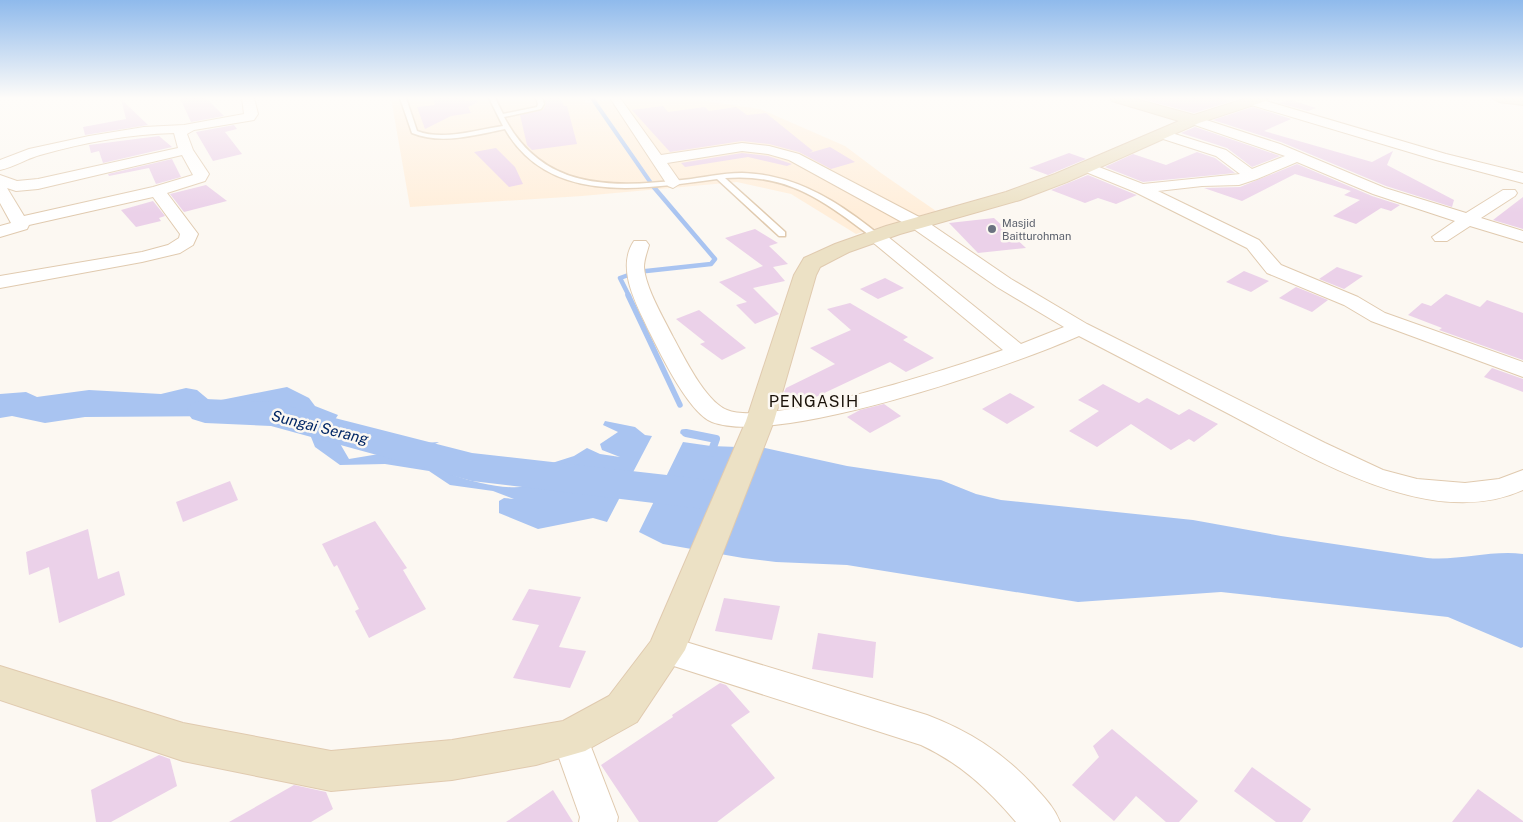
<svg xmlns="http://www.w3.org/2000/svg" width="1523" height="822" font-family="'Public Sans',sans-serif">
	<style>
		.built { fill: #ffeeda }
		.water { fill: #a9c4f1 }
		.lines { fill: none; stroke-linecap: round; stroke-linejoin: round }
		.stream-far3 { stroke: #a9c4f1; stroke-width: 4 }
		.stream-far2 { stroke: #a9c4f1; stroke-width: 4.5 }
		.stream-far1 { stroke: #a9c4f1; stroke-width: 5.5 }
		.stream { stroke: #a9c4f1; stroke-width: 8 }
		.river { fill: #a9c4f1; fill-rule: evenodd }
		.building { fill: #ebd1e9 }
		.lane-casing { stroke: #e0caaf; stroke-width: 3 }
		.street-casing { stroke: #e0caaf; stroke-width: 2 }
		.secondary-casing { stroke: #e0caaf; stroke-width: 2 }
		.lane { fill: #fff; fill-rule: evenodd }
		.street { fill: #fff; fill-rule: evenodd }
		.secondary { fill: #ece1c5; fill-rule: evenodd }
		.worship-dot { fill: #6b7280; stroke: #fcf8f2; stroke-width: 2 }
		.labels { text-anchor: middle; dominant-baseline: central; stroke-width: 5; stroke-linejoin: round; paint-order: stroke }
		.far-worship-label { font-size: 11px; fill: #5b616d; stroke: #fcf8f2; text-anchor: start }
		.water-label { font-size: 15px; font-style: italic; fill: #012665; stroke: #fcf8f2 }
		.quarter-label { font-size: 16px; letter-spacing: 1px; fill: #1a1209; stroke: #fcf8f2 }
	</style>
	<rect width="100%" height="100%" fill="#fcf8f2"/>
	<!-- built -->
	<polygon class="built" points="391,98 581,98 586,103 631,98 684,98 760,109 845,146 881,173 936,211 856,234 791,194 737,182 582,196 410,207"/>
	<!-- water -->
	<g class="water">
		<path d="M287,387l22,11 6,8 23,9 -9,14 6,6 14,24 36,-6 22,-9 32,-2 -28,14 10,5 32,4 -2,5 2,5c26,9 56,16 83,10v-3l16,-19 22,-7 13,-8 13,6 20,3 -18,-7 -2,-6 18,-12 -15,-7 2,-4 30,6 10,8 7,1 -45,86 -14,-4 -55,11 -39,-16v-12l5,-3 10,1 -21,-8 -43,-6 -21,-14 -44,-7 -45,1 -25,-18 -6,-15 -30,-22 -47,6 -147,1 -40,6 -33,-7 -12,2v-24l26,-2 11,5 7,-1 45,-6 72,4 25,-6 11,2 12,10 7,1z"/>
		<path d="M683,442l28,4 54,2 82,18 94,14 35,14 25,6 192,20 88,16 146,22c32,3 64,-8 96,-4v93l-2,1 -73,-31 -227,-25 -143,10 -231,-37 -71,-3 -33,-4 -80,-14 -24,-12z"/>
	</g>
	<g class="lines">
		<!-- stream-far3 -->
		<polyline class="stream-far3" points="592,98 653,186"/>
		<!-- stream-far2 -->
		<polyline class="stream-far2" points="629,296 620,278 637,272 711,264 715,259 652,185"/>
		<!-- stream-far1 -->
		<g class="stream-far1">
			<polyline points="628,295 680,405"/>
			<polyline points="683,432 692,434"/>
		</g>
		<!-- stream -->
		<polyline class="stream" points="686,433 716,439 711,453"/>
		<!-- river -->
		<polygon class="river" points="205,399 272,402 472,453 711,480 726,485 732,495 726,505 711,510 472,481 271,426 205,423 192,419 186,411 192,403"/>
	</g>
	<!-- building -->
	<g class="building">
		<polygon points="180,98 206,98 224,116 191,122"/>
		<polygon points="432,98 463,98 465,101 478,100 478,102 468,107 471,113 451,116 425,129 417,107 435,105"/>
		<polygon points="544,98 560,98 564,106 567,106 577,144 532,150 527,145 520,115 543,110 546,105"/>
		<polygon points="1138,98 1221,98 1232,101 1194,113"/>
		<polygon points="121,99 148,125 85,135 83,127 126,119"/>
		<polygon points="1291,100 1316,108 1308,111 1278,103"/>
		<polygon points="663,106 668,112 705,107 709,111 736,107 747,115 766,113 813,151 809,153 830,147 855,162 831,169 799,152 769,144 742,141 670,152 632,110"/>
		<polygon points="1253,107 1291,119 1264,131 1372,162 1393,151 1387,165 1454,200 1452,207 1386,186 1281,142 1213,120"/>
		<polygon points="234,125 237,129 225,132 242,154 213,161 196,132"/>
		<polygon points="1195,127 1280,156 1252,167 1227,148 1181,133"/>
		<polygon points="159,136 172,147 103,163 99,151 91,153 89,145"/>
		<polygon points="496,148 515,167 523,184 509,187 474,152"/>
		<polygon points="1197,152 1215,158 1235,173 1143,182 1105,167 1133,154 1166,165"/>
		<polygon points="742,153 768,156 792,164 787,166 748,157 685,167 681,163"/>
		<polygon points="1069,153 1086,159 1048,175 1029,168"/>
		<polygon points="172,159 181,177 156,184 149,168 109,176 108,174"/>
		<polygon points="1297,164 1372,196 1400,205 1391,211 1381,208 1356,224 1333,216 1360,200 1344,195 1351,191 1295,174 1242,201 1204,188 1240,187"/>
		<polygon points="1088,175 1134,194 1137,195 1116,204 1098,198 1085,203 1051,190"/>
		<polygon points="206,185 227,201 184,212 170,194"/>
		<polygon points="1523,197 1523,229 1493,220"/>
		<polygon points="153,201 165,216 159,218 161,221 136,227 121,210"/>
		<polygon points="994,218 1026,248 978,253 949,223"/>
		<polygon points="755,229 778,243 769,246 788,264 773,267 785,281 753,288 779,314 755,324 736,305 747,302 719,282 763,266 725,238"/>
		<polygon points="1337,267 1363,276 1344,289 1319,279"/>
		<polygon points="1244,271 1269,281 1251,292 1226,282"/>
		<polygon points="885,278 904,288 878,299 860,289"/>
		<polygon points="1296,287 1301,289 1328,300 1312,312 1279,298"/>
		<polygon points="1446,294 1480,307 1487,300 1523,313 1523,360 1439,330 1442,328 1408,315 1422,303 1431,306"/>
		<polygon points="850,303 908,337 903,340 934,358 906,372 890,362 801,404 784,392 786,388 835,364 810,348 851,330 827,309"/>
		<polygon points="699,310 746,348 722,360 700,344 705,342 676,319"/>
		<polygon points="1492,368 1523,379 1523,392 1484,377"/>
		<polygon points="1103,384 1139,403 1147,398 1179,415 1189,409 1218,424 1194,442 1189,439 1171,450 1131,424 1097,447 1069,431 1099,411 1078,400"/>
		<polygon points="1010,393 1035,407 1007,424 982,409"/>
		<polygon points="884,404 901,416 870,433 847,417 860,410"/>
		<polygon points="230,481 238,500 183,522 176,502"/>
		<polygon points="375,521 407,568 403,570 426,609 369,638 355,611 359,609 337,565 334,567 322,544"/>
		<polygon points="88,529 98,579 119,571 125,595 59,623 49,567 29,575 26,552"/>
		<polygon points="529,589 581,597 559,647 586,651 570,688 513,678 539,625 512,620"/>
		<polygon points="724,598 780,606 772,640 715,631"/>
		<polygon points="818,633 876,642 873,678 812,669"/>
		<polygon points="720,683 726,685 750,712 731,725 775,778 717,822 639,822 601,765 673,717 672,715"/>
		<polygon points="1112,729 1198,801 1179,822 1166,822 1136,796 1114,821 1072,785 1099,757 1093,746"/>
		<polygon points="159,755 170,759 177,786 111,822 96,822 91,790"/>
		<polygon points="1252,767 1311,809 1302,822 1276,822 1234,791"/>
		<polygon points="294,785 326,792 333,809 311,822 229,822"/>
		<polygon points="1478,789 1523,821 1523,822 1452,822"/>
		<polygon points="553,790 573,822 506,822"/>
	</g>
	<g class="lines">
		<!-- lane casing -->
		<g class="lane-casing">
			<path id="lane" d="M400,98h6l11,33c26,10 59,-1 86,-5l-14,-28h6l8,16 34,-7 1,-3 -2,-6h6l2,6 -3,5 -37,8c38,72 104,71 178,63 20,-2 39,-7 60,-7 43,1 80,19 114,44 8,6 17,12 24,19l-4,2h-3c-48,-36 -84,-65 -148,-60l60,54v4h-6l-62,-57c-73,10 -168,27 -212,-50 -30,6 -64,16 -93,4z"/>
		</g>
		<!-- street casing -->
		<g class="street-casing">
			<g id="street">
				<path d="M242,98h12l4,16 -4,6 -60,10 -7,4 6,16 16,24 -4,7 -38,12 31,41 -5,11 -13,8 -38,9 -142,26v-12l142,-24 26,-7 11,-7 1,-4 -27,-37 -124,28 -2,4 -27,8v-11l11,-3 -11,-20v-28l17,6 21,-2 140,-31 -4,-15c-45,1 -92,10 -134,22 -14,4 -26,12 -40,15v-10l29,-11 60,-13 55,-9 40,-2 60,-11zM182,155l11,20 -40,12 -129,29 -17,-28 9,3 22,-2z"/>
				<path d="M610,98h10l41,57 81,-12 27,3 30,8 124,65 88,60 76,45 238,119 58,27 34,9 48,4 34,-4 24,-9v20c-92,42 -212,-33 -292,-75 -51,-26 -101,-53 -152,-79 -68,30 -301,111 -367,86 -23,-9 -51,-67 -62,-89 -12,-26 -35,-64 -16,-92h12l3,4c-2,7 -5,15 -5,22 1,20 20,52 29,70 11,20 32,64 54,73 42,18 228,-43 276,-60l-133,-110 -3,-4 3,-4h12l139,112 43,-17 -67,-40 -86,-60 -122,-67 -21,-6 -26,-3 -75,12 14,20 -8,5 -5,-2z"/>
				<polygon points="1248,98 1256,98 1446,154 1523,173 1523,183 1436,160 1248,104 1246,101"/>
				<polygon points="1194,116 1280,144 1385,188 1466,213 1503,190 1515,190 1517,193 1515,196 1481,218 1523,231 1523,242 1470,226 1447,241 1435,241 1432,237 1455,221 1373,194 1297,162 1257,179 1239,185 1202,186 1158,191 1259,240 1281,265 1358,297 1385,313 1523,362 1523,377 1371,321 1344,305 1267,273 1247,248 1135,192 1081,170 1079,167 1081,164 1091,164 1143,184 1240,174 1216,156 1157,137 1155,134 1162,130 1226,150 1252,169 1285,156 1189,123 1187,120 1189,117"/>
				<path d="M666,636l261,79c42,16 75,37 106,70 11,12 21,22 27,37h-44c-27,-32 -56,-59 -95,-77l-266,-85 -5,-10 5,-10z"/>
				<polygon points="570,722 583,726 618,817 617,822 579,822 580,817 552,738 557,726"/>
			</g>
		</g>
		<!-- secondary casing -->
		<g class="secondary-casing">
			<g id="secondary">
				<polygon points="1110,98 1132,98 1194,115 1247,98 1268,98 1266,101 1199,123 1067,182 1020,200 900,234 849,252 820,267 816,275 774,421 685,650 637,722 585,751 536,765 452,780 331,791 183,761 0,700 0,666 183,723 331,751 452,740 563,721 609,696 651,641 746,421 794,275 804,258 835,244 886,226 1006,192 1055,174 1179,121 1112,101"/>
				<polygon points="1492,98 1523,98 1523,105 1499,102"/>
			</g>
		</g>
		<!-- lane -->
		<use href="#lane" class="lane"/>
		<!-- street -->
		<use href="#street" class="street"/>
		<!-- secondary -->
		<use href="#secondary" class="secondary"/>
	</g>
	<!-- sky -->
	<linearGradient id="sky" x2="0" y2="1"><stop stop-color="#8fbaec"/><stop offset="0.46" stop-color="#fefcf9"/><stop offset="1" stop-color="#fefcf9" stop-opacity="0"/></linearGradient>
	<rect width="1523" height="213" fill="url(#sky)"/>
	<!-- markers -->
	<circle class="worship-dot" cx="992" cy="229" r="5"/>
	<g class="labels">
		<!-- far-worship labels -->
		<g class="far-worship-label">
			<text x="1002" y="223">Masjid<tspan x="1002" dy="13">Baitturohman</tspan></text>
		</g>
		<!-- water labels -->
		<g class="water-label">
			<text transform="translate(320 427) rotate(14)">Sungai Serang</text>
		</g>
		<!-- quarter labels -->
		<g class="quarter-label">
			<text x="814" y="401">PENGASIH</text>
		</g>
	</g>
</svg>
